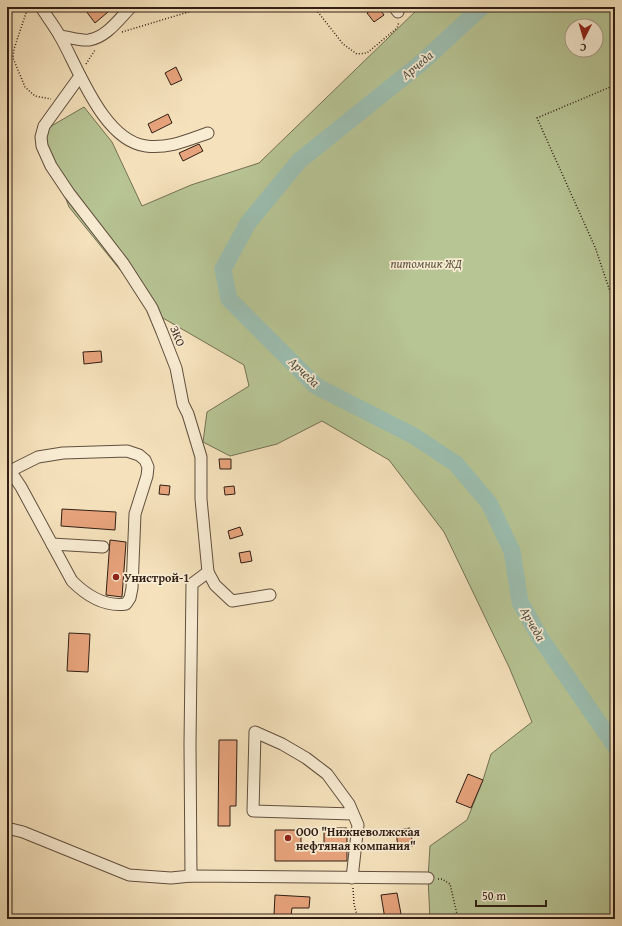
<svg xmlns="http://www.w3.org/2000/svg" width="622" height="926" font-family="'Gentium Book Plus',serif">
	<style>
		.green { fill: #b7c494; stroke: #747154; fill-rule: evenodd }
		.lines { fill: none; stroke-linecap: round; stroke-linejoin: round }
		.river { stroke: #9cbeb0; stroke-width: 17 }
		.building { fill: #e7a37c; stroke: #301e14 }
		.minor-casing { stroke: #614f3e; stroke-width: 13 }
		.path { stroke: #301e14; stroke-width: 1.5; stroke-dasharray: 1 2; stroke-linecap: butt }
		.minor { stroke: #f8ecd3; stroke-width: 11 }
		.poi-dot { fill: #8f2418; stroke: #f8ecd3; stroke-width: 1.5 }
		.labels { text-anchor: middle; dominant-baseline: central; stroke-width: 3.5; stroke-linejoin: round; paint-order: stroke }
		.park-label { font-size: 12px; font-style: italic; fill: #58503a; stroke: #f8ecd3 }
		.street-label { font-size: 12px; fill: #301e14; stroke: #f8ecd3 }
		.poi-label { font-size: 12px; font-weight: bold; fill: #301e14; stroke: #f8ecd3; text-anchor: start }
		.water-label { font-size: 13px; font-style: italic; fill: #504e43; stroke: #f8ecd3 }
	</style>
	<rect width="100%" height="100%" fill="#f5e2bc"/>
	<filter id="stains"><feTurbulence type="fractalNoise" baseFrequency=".005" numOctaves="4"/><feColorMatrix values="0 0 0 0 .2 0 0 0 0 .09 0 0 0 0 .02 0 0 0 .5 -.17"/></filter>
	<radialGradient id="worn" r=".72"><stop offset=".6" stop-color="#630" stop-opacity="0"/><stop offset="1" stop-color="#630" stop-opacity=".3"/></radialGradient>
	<!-- green -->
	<path class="green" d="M420,7h195v912h-185l-2,-41 2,-32 37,-26 16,-40 8,-26 41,-32 -23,-55 -65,-135 -55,-72 -67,-39 -45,23 -47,12 -27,-14 4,-30 42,-26 -5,-21 -88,-51 -87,-107 -28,-75 43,-25 28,35 30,64 49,-21 68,-22zM572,26h24v24h-24z"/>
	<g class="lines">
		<!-- river -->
		<polyline class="river" points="482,7 421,63 299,161 248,223 223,269 229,299 316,386 414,436 456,464 489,503 512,551 520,602 541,639 615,746"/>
	</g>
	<!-- building -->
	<g class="building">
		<polygon points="83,7 105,7 108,12 95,23"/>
		<polygon points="375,7 378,7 384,15 374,22 367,13"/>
		<polygon points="176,67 182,80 171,85 165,73"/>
		<polygon points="168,114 172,123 152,133 148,124"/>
		<polygon points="199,144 203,151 183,161 179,153"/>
		<polygon points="101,351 102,362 84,364 83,352"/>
		<polygon points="219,459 231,459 231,469 220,469"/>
		<polygon points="160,485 170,486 169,495 159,494"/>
		<polygon points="234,486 235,494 225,495 224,487"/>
		<polygon points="62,509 116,512 115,530 61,526"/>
		<polygon points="240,527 243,535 230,539 228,531"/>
		<polygon points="110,540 126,542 122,597 106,595"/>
		<polygon points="250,551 252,561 241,563 239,553"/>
		<polygon points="69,633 90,634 88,672 67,671"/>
		<polygon points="219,740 237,740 236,806 230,806 230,826 218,826"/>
		<polygon points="468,774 483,780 471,808 456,802"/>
		<polygon points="324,828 347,828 347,861 275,861 275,830 301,830 301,846 324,846"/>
		<polygon points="410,828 413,846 398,848 396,830"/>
		<polygon points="397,893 402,919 385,919 381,895"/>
		<polygon points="275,895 310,897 309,908 292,908 291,916 274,915"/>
	</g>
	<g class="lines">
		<!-- minor casing -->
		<g class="minor-casing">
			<g id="minor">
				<path d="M41,7c6,10 14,20 20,31 18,32 43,103 85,108 22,3 42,-6 62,-13"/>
				<polyline points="394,7 398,12"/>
				<path d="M60,36c9,1 20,5 29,4 18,-3 30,-21 42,-33"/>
				<polyline points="80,76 44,126 41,137 42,146 51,166 69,193 123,263 152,308 162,332 176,368 183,404 188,414 201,457 201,499 208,572 215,585 232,601 270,595"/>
				<path d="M7,471l6,4 8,12 51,94c15,15 33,26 54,23l4,-6 2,-10 3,-74 12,-38 1,-9 -3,-7 -6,-5 -12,-4 -64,2 -25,4 -30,15"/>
				<polyline points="52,544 103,547"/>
				<polyline points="7,828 23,832 129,875 171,878 191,876 428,878"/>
				<polyline points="191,876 190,744 192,584 208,572"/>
				<polyline points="352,878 358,825 349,804 327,774 306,758 282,744 255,732 253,811 353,814"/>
			</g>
		</g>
		<!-- path -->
		<g class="path">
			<polyline points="28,7 14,49 13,58 25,87 35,96 51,99"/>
			<polyline points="314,7 343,44 357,54 367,53 397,28 399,22"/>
			<polyline points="122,32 205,7"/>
			<polyline points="86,64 95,50"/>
			<polyline points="615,85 537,118 595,247 615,306"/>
			<polyline points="438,879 442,879 450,884 457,914 461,919"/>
			<polyline points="353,888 354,904 358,919"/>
		</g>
		<!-- minor -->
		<use href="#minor" class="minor"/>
	</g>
	<!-- markers -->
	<g class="poi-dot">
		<circle cx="116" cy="577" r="4"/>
		<circle cx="288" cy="838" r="4"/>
	</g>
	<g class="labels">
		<!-- park labels -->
		<g class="park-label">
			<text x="426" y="263">питомник ЖД</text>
		</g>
		<!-- street labels -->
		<g class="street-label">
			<text transform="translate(178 336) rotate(68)">ЗКО</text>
		</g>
		<!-- poi labels -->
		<g class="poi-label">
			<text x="124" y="577">Унистрой-1</text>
			<text x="296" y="831">ООО "Нижневолжская<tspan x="296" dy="14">нефтяная компания"</tspan></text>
		</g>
		<!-- water labels -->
		<g class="water-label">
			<text transform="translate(417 65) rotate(-40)">Арчеда</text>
			<text transform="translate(304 372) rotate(43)">Арчеда</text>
			<text transform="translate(533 624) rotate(60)">Арчеда</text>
		</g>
	</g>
	<!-- margin -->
	<rect width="622" height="926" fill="none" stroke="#f5e2bc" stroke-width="24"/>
	<rect x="8" y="8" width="606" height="910" fill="none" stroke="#301e14" stroke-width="2"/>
	<rect x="12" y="12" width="598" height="902" fill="none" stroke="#301e14"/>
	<!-- north arrow -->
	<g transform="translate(584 38) rotate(185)"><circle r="19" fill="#f8ecd3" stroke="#a89a87"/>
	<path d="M0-3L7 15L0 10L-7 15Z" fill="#8f2418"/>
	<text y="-6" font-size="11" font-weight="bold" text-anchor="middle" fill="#301e14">С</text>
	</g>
	<!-- scale -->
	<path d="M476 900v6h70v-6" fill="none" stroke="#301e14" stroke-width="2"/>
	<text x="482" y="900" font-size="12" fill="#301e14" stroke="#f8ecd3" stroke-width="3" paint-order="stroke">50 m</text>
	<rect width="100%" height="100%" filter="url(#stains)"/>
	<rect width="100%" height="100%" fill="url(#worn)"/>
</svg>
